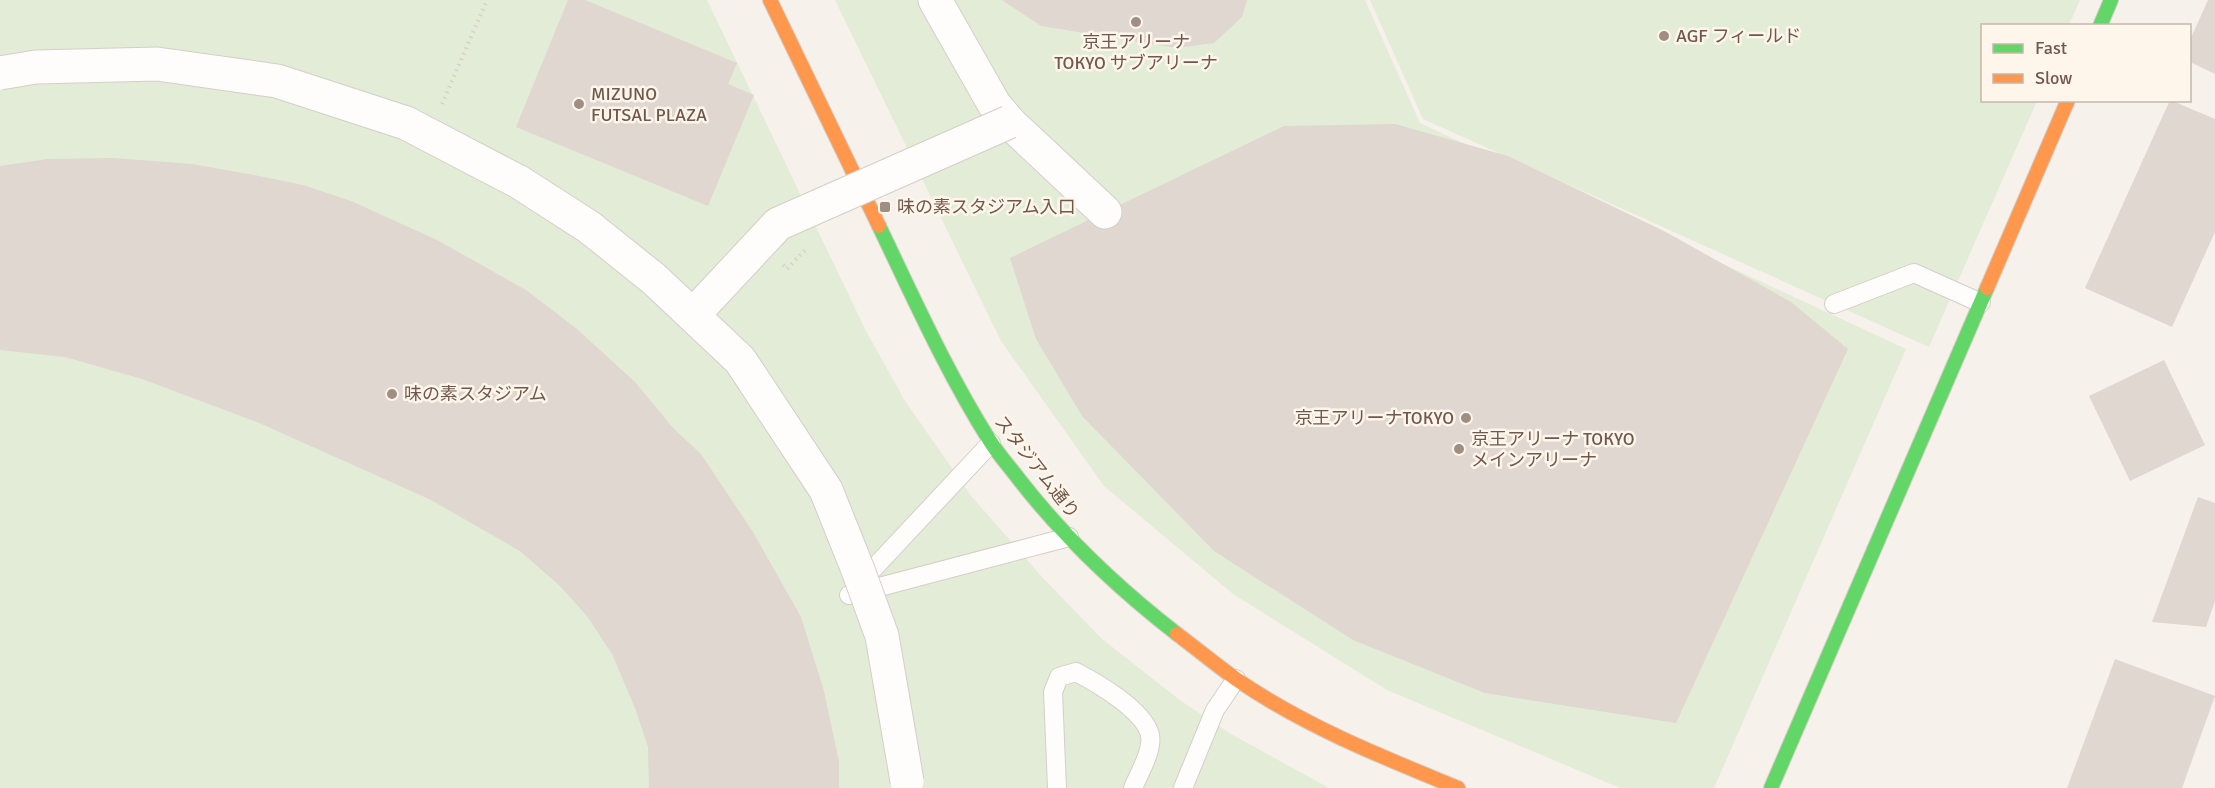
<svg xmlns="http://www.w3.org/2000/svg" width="2215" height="788" font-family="Signika,'Noto Sans JP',sans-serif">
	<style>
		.green { fill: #e3ecd6 }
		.building { fill: #dfd7d0 }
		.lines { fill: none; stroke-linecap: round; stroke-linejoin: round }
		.lane-casing { stroke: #d5cec8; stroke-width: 20 }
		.street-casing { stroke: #d5cec8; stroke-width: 35 }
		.fast-casing { stroke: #d5cdc6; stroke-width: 16 }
		.slow-casing { stroke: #d5cdc6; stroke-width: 16 }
		.path { stroke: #d7d0cb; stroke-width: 4; stroke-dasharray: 1.5 4.5; stroke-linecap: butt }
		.lane { stroke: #fefdfc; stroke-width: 18 }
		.street { stroke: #fefdfc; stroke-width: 33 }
		.fast { stroke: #63d668; stroke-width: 14 }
		.slow { stroke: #ff974d; stroke-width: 14 }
		.street-bridge-casing { stroke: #d5cec8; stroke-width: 35; stroke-linecap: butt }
		.street-bridge { stroke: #fefdfc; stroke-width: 33 }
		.poi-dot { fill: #a08e83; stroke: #fef6eb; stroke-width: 2 }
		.labels { text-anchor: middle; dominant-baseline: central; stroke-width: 5; stroke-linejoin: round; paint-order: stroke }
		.poi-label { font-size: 18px; fill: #72584c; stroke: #fef6eb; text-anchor: start }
		.street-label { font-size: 18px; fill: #72584c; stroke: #fef6eb }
	</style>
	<rect width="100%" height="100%" fill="#f6f1ea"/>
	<!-- green -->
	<g class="green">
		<polygon points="0,0 707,0 866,331 905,401 972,497 1042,577 1102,639 1181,701 1231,734 1329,788 0,788"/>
		<polygon points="835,0 1365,0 1420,123 1906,349 1714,788 1620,788 1387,690 1233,594 1104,486 1001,341"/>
		<polygon points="1370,0 2080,0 2069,25 1982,26 1982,100 2037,101 1929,347 1423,119"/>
	</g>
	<!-- building -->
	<g class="building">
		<polygon points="568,0 585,0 737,63 728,84 754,95 708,206 516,127"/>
		<polygon points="1002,0 1247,0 1242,17 1214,43 1177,48 1041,26"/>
		<polygon points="2208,0 2215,0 2215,74 2190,62 2190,40"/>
		<polygon points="2170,100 2215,119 2215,232 2172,327 2085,288"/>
		<polygon points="1395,124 1508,156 1664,231 1791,302 1848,349 1676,723 1485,693 1353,640 1214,551 1082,416 1036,339 1010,258 1284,126"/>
		<polygon points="113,158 192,164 254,175 303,185 351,201 437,240 526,290 577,329 635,382 673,428 701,454 753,532 801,617 824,691 839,762 839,788 649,788 648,747 635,708 612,654 587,616 560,586 520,551 429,499 257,422 142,379 65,357 0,350 0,166 48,159"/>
		<polygon points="2164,360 2205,445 2130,481 2089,396"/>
		<polygon points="2198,497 2215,503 2215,601 2206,627 2152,622"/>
		<polygon points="2115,659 2215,696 2182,788 2067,788"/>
	</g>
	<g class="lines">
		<!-- lane casing -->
		<g class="lane-casing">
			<g id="lane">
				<polyline points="1834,304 1914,273 1981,303"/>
				<polyline points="858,585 991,443"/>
				<polyline points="849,595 1069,537"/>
				<path d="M1057,788l-4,-96 6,-15 17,-5c21,11 68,38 74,63 3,16 -11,38 -17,53"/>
				<polyline points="1183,788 1215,710 1236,679"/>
			</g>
		</g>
		<!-- street casing -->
		<g class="street-casing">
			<polyline id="street" points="935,0 994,104 1009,122 1105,212"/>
		</g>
		<!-- fast casing -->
		<g class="fast-casing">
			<g id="fast">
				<polyline points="2100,26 2111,0"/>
				<path d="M879,226c35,73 68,147 111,215 8,13 19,25 28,37 45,58 101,111 159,156"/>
				<polyline points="1771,788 1987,288"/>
			</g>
		</g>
		<!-- slow casing -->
		<g class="slow-casing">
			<g id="slow">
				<polyline points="770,0 879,226"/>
				<polyline points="1987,288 2068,100"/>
				<path d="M1177,634c20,15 39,31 59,45 68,47 146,78 222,109"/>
			</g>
		</g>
		<!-- path -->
		<g class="path">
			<polyline points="442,104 487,0"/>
			<polyline points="783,265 787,269 807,248"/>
		</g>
		<!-- lane -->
		<use href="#lane" class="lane"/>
		<!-- street -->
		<use href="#street" class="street"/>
		<!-- fast -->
		<use href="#fast" class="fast"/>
		<!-- slow -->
		<use href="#slow" class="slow"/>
		<!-- street-bridge casing -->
		<g class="street-bridge-casing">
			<g id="street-bridge">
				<polyline points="0,73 36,67 157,64 277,81 406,123 519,182 589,227 654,279 740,360 826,490 858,570 882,636 907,781"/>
				<polyline points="693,315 778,224 1009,122"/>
			</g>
		</g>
		<!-- street-bridge -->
		<use href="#street-bridge" class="street-bridge"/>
	</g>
	<!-- markers -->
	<g class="poi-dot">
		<circle cx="1136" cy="22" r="6"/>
		<circle cx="1664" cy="36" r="6"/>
		<circle cx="579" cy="104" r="6"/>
		<rect x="879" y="201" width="12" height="12" rx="3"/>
		<circle cx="392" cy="394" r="6"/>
		<circle cx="1466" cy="418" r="6"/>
		<circle cx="1459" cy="449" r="6"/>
	</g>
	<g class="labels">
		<!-- poi labels -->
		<g class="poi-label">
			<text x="1676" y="36">AGF フィールド</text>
			<text x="1136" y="42" text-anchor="middle">京王アリーナ<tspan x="1136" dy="21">TOKYO サブアリーナ</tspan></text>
			<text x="591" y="94">MIZUNO<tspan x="591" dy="21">FUTSAL PLAZA</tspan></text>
			<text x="897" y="207">味の素スタジアム入口</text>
			<text x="404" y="394">味の素スタジアム</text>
			<text x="1454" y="418" text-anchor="end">京王アリーナTOKYO</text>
			<text x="1471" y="439">京王アリーナ TOKYO<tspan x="1471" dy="21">メインアリーナ</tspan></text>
		</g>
		<!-- street labels -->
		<g class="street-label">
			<text transform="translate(1037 467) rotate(52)">スタジアム通り</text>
		</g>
	</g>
	<!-- legend -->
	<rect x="1981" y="24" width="210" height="78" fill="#fef6eb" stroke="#c6b7ab" stroke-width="1.5"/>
	<rect x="1993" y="44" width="30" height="9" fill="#63d668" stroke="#c6b7ab" stroke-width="1.5"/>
	<text x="2035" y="54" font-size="18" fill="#72584c">Fast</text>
	<rect x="1993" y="74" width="30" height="9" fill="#ff974d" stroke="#c6b7ab" stroke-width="1.5"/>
	<text x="2035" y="84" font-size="18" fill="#72584c">Slow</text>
</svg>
